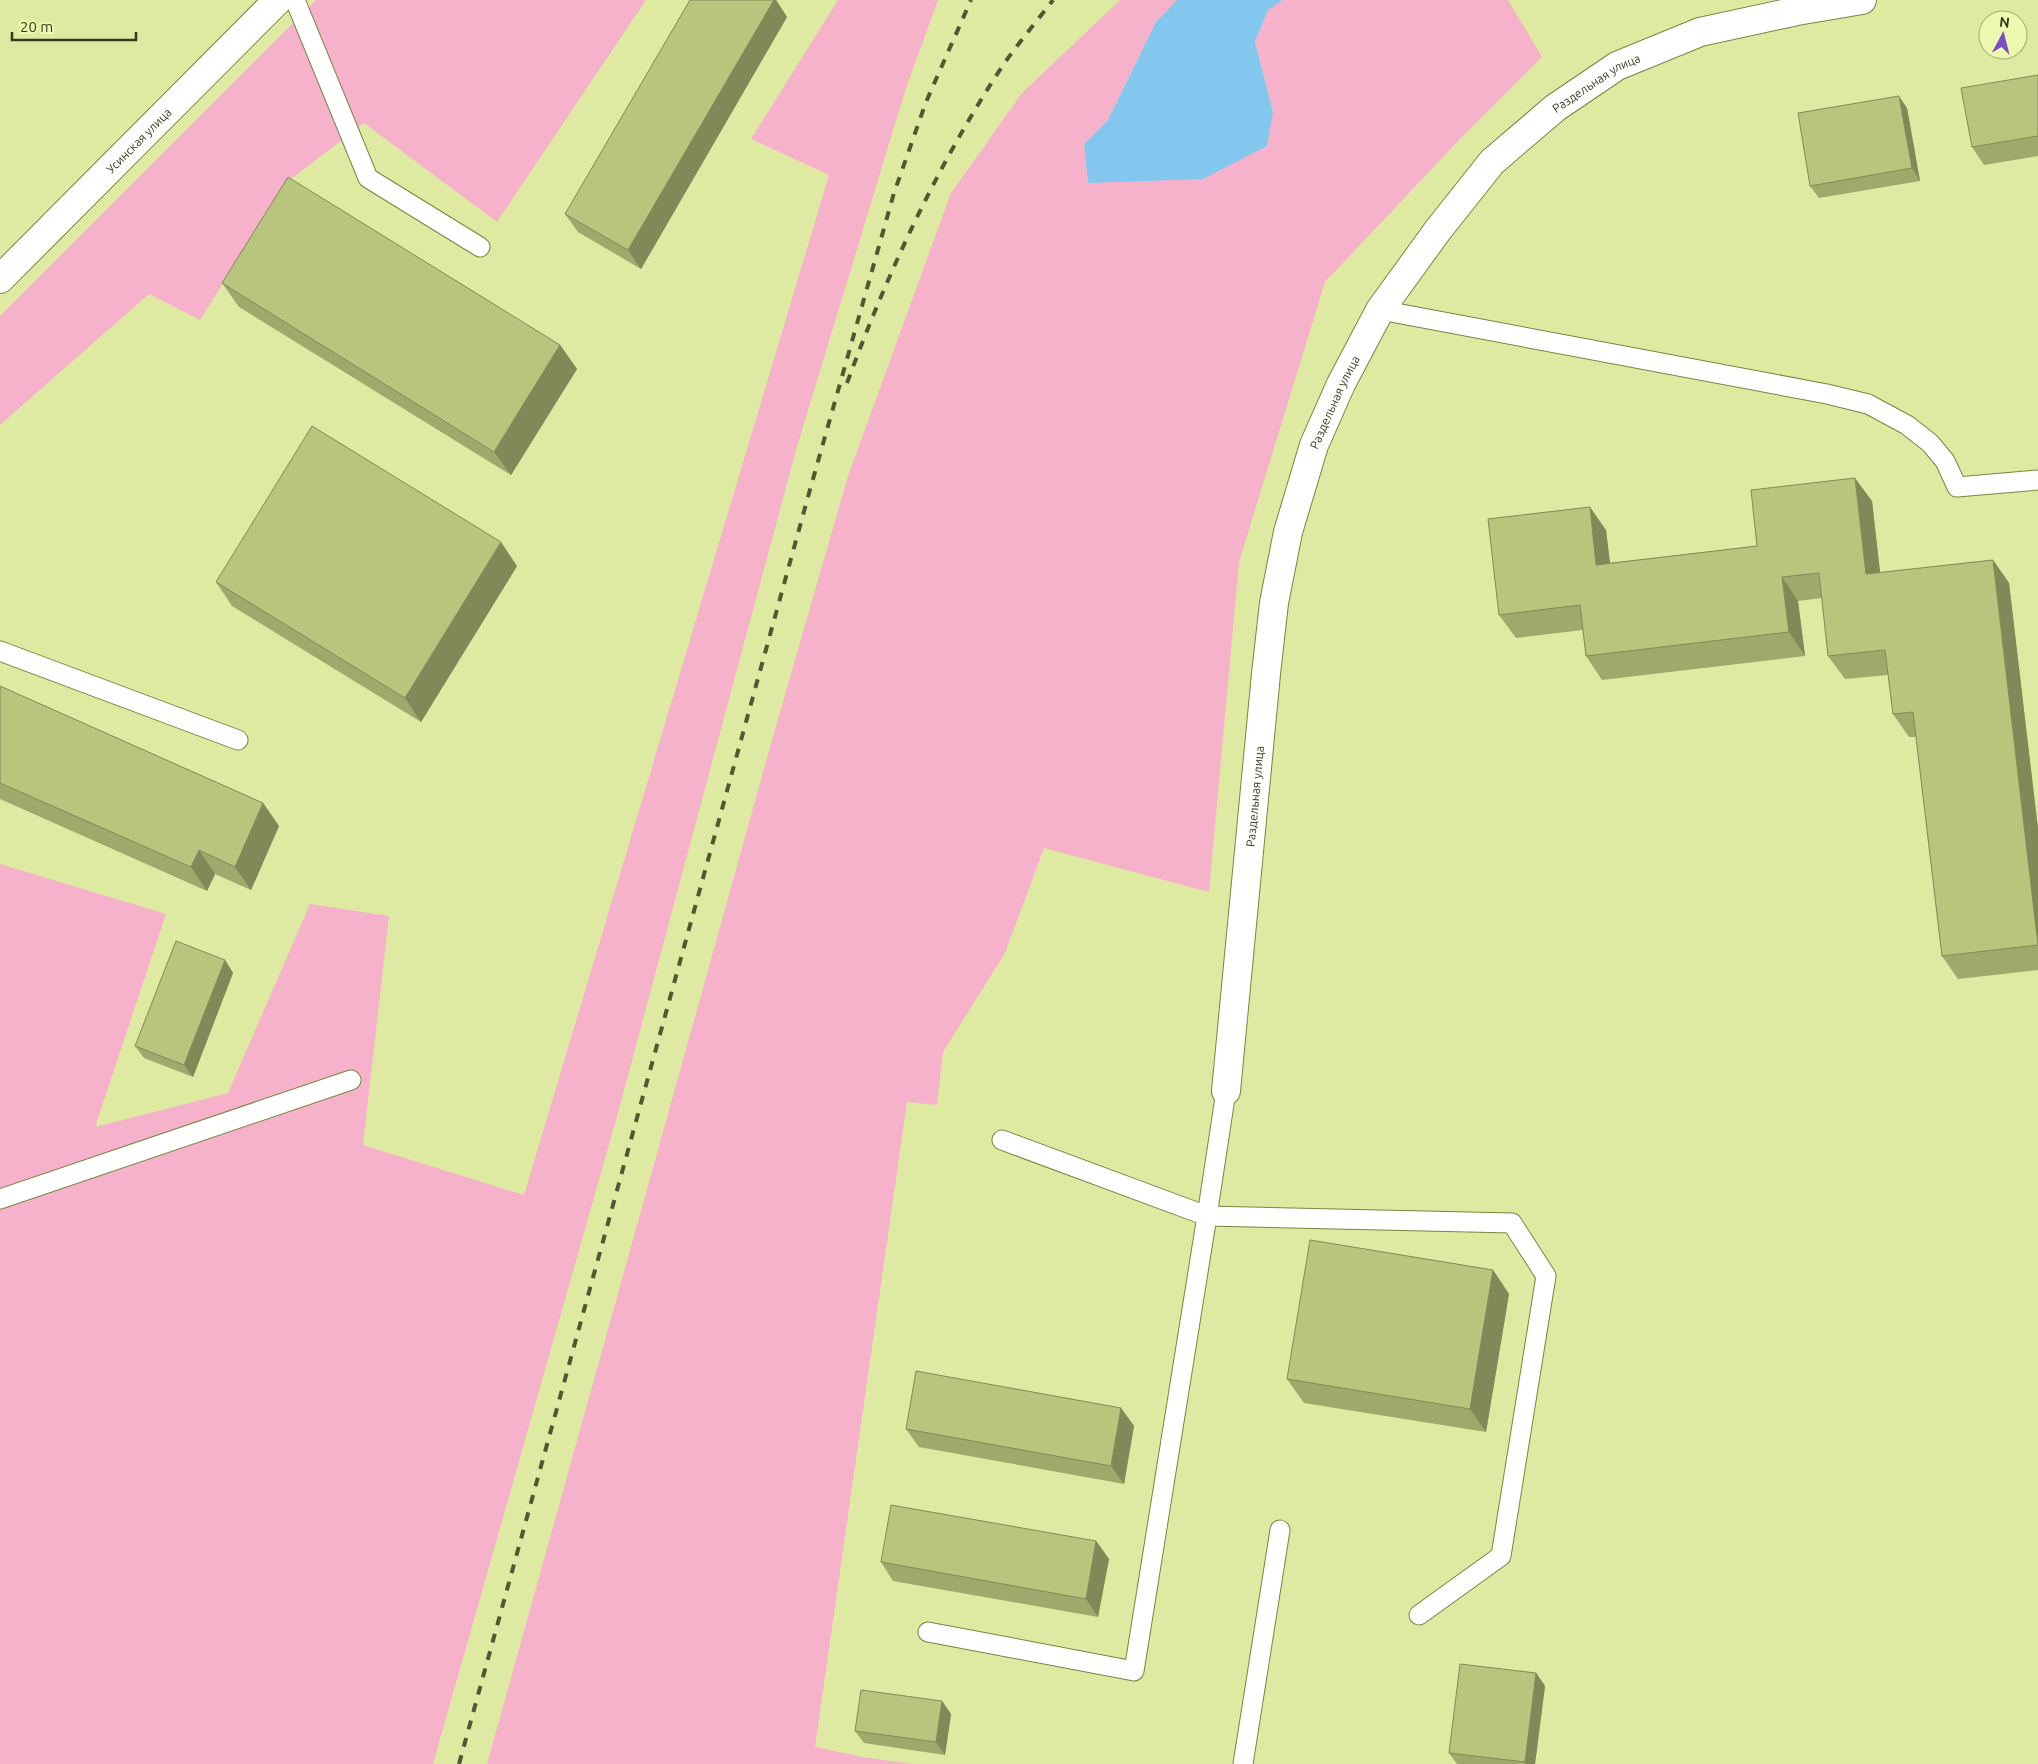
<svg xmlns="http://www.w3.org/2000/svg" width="2038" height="1764" font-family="Ubuntu,sans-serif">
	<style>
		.green { fill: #f6b2ca }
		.water { fill: #83c7ef }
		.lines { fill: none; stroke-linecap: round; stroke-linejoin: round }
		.lane-casing { stroke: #7b843f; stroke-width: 21 }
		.street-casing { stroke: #7b843f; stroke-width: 30 }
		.lane { stroke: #fff; stroke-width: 19 }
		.street { stroke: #fff; stroke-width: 28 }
		.rail { stroke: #515732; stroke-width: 4; stroke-dasharray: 9 9; stroke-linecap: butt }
		.wall { fill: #9fa96c }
		.shaded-wall { fill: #828958 }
		.building { fill: #b9c47d; stroke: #828958 }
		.labels { text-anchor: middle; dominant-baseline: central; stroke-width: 5; stroke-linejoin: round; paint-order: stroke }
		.street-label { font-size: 12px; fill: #353a1c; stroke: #ebf8ae }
	</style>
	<rect width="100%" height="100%" fill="#deeaa1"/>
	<!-- green -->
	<g class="green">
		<polygon points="316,0 646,0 497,222 364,123 286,183 200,320 149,294 0,425 0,316"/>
		<polygon points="838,0 938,0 906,88 796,450 616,1120 433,1764 0,1764 0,864 166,914 95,1127 228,1093 310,904 389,916 363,1145 524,1195 829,175 751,139"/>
		<polygon points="1120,0 1177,0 1156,22 1108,120 1084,144 1088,183 1273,112 1255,42 1268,9 1283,0 1508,0 1542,57 1460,139 1325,282 1239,562 1209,892 1044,848 1005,953 943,1052 937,1105 907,1102 815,1747 863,1757 912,1764 487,1764 776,726 848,476 951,193 1022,93"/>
	</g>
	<!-- water -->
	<polygon class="water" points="1177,0 1283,0 1268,10 1255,42 1273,112 1267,146 1203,179 1088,183 1084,144 1108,120 1156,22"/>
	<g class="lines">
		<!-- lane casing -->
		<g class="lane-casing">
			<g id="lane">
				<polyline points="295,0 368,178 480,247"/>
				<polyline points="1380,310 1827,394 1868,404 1907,425 1930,443 1945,461 1957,487 2038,480"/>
				<polyline points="0,651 238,740"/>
				<polyline points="1002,1140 1207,1216 1512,1223 1546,1276 1501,1556 1419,1615"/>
				<polyline points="0,1199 351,1080"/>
				<polyline points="928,1632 1134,1671 1207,1216 1226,1091"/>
				<polyline points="1243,1764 1280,1530"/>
			</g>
		</g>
		<!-- street casing -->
		<g class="street-casing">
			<g id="street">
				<path id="s1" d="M0,279l278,-279"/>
				<path id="s2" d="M1226,1091l40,-417 8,-71 14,-71 26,-87 27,-61 39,-74 58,-80 54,-68 63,-54 62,-42 83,-34 97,-21 65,-11"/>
			</g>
		</g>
		<!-- lane -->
		<use href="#lane" class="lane"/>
		<!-- street -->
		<use href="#street" class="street"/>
		<!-- rail -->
		<g class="rail">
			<path d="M847,383c39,-106 87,-211 149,-307 17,-27 38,-51 57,-76"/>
			<polyline points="459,1764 811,486 894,193 926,102 971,0"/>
		</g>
	</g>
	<!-- wall -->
	<g class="wall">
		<polygon points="690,0 776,0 787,17 641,269 578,232 565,214"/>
		<polygon points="2038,75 2038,156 1984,165 1972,147"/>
		<polygon points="1907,108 1920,181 1819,198 1810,186"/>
		<polygon points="222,283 560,345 577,369 511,475 239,307"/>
		<polygon points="1872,501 1880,573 1993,560 2009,583 2038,829 2038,970 1958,979 1942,956 1916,737 1909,737 1893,714 1888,675 1845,679 1828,656 1822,598 1798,601 1805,656 1602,680 1586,656 1583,630 1516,638 1499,615 1606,530 1610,563 1757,546"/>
		<polygon points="517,566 421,722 232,606 216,582"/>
		<polygon points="0,686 263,803 279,826 251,890 215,874 207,891 0,799"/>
		<polygon points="225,960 233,973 193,1077 144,1058 135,1046"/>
		<polygon points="1493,1270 1509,1294 1486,1432 1304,1403 1287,1379"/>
		<polygon points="1121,1408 1134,1426 1124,1484 919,1447 906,1429"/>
		<polygon points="1096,1541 1109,1559 1098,1617 893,1581 881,1562"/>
		<polygon points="1536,1673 1545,1686 1535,1764 1457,1764 1449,1753"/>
		<polygon points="942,1701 951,1714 945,1755 864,1743 855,1731"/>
	</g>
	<!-- shaded-wall -->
	<g class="shaded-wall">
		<polygon points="774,0 776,0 787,17 641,269 628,250"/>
		<polygon points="1899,96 1907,108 1920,181 1912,168"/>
		<polygon points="560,345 577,369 511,475 494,452"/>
		<polygon points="1855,478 1872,501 1883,598 1866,574"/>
		<polygon points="1590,507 1606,530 1613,588 1596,565"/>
		<polygon points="501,542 517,566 421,722 405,698"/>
		<polygon points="1993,560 2009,583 2038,829 2038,945"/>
		<polygon points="1782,577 1798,601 1805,656 1789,632"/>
		<polygon points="263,803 279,826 251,890 235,867"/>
		<polygon points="199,850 215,874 207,891 191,867"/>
		<polygon points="225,960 233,973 193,1077 184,1065"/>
		<polygon points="1493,1270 1509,1294 1486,1432 1470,1409"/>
		<polygon points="1121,1408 1134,1426 1124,1484 1111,1466"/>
		<polygon points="1096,1541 1109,1559 1098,1617 1086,1599"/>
		<polygon points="1536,1673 1545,1686 1535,1764 1526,1764 1525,1762"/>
		<polygon points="942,1701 951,1714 945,1755 936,1742"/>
	</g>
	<!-- building -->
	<g class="building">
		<polygon points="690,0 774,0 628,250 565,214"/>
		<polygon points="2038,75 2038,136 1972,147 1961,88"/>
		<polygon points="1899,96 1912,168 1810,186 1798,113"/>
		<polygon points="288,177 560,345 494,452 222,283"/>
		<polygon points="312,426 501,542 405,698 216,582"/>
		<polygon points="1855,478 1866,574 1993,560 2038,945 1942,956 1913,712 1893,714 1885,650 1828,656 1819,573 1782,577 1789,632 1586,656 1580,605 1499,615 1488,519 1590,507 1596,565 1757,546 1751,490"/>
		<polygon points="0,686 263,803 235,867 199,850 191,867 0,783"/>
		<polygon points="176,941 225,960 184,1065 135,1046"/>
		<polygon points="1310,1240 1493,1270 1470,1409 1287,1379"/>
		<polygon points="916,1371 1121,1408 1111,1466 906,1429"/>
		<polygon points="891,1505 1096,1541 1086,1599 881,1562"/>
		<polygon points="1460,1664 1536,1673 1525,1762 1449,1753"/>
		<polygon points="861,1690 942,1701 936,1742 855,1731"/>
	</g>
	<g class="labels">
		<!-- street labels -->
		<g class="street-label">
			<text stroke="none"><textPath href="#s2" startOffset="1121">Раздельная улица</textPath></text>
			<text stroke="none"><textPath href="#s1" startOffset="196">Усинская улица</textPath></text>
			<text stroke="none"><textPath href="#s2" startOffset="701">Раздельная улица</textPath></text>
			<text stroke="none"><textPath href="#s2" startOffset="296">Раздельная улица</textPath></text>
		</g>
	</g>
	<!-- north arrow -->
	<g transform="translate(2003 35) rotate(7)"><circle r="24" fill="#ebf8ae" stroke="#a2ac74"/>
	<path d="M0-4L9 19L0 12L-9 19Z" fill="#794ec7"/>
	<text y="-8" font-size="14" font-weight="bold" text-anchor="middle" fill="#353a1c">N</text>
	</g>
	<!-- scale -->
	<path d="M12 32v8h124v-8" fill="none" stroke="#353a1c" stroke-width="2.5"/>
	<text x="20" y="32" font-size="15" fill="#353a1c" stroke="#ebf8ae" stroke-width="4" paint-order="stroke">20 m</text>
</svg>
